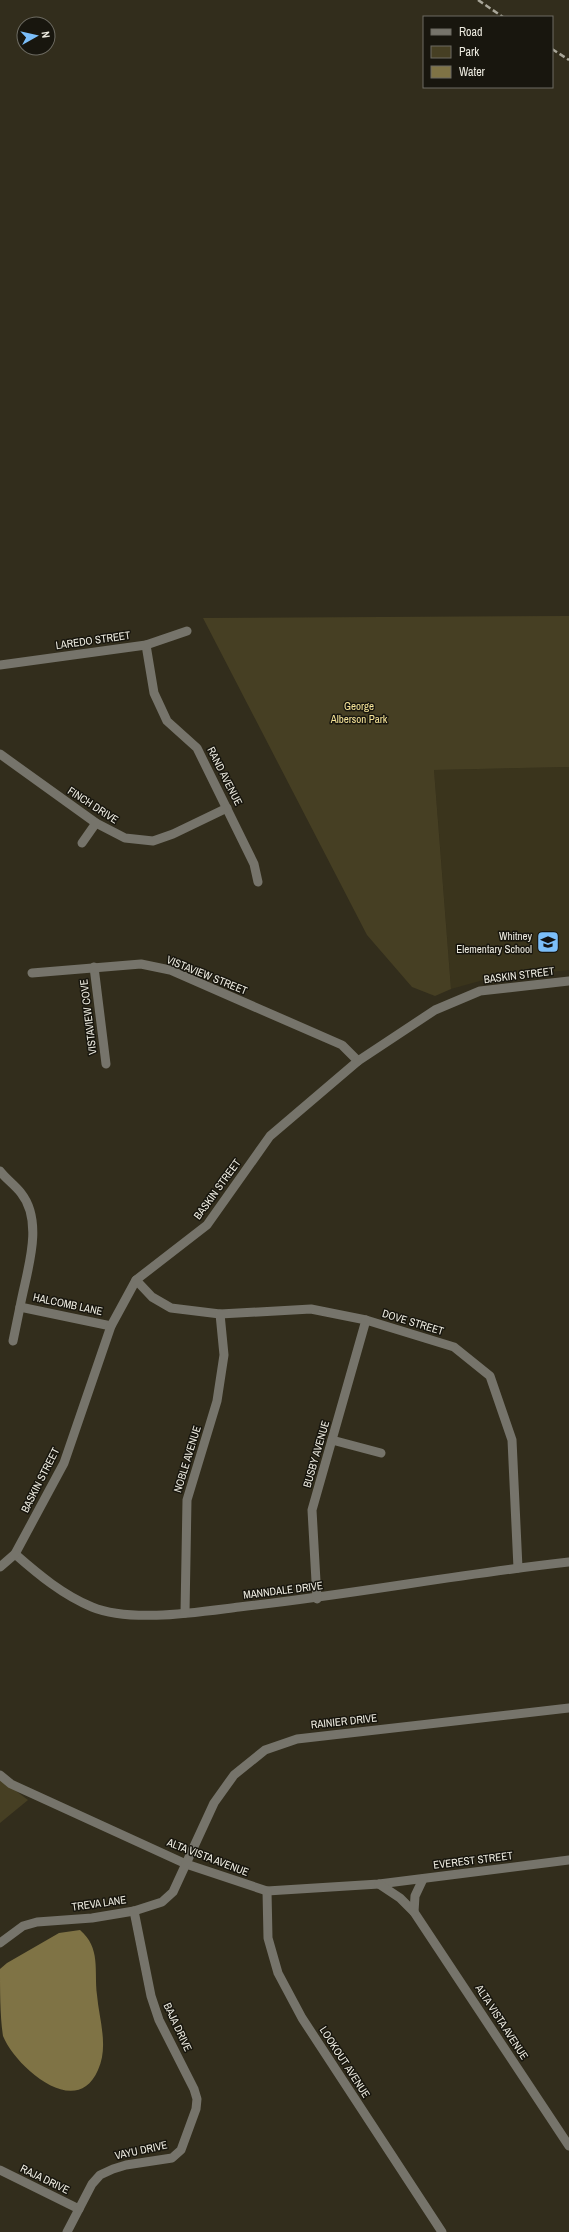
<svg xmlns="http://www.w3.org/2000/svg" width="569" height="2232" font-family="'Archivo Narrow',sans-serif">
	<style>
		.built { fill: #3a341c }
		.green { fill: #463f23 }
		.water { fill: #7f7345 }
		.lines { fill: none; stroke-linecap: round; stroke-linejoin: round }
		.minor { stroke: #76746b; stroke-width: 9 }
		.rail { stroke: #a9a699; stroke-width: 2.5; stroke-dasharray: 6 3; stroke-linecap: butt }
		.labels { text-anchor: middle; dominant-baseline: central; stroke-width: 3; stroke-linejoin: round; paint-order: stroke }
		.street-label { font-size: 11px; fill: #edebe0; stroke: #18160e }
		.park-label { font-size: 11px; fill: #f5e398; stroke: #18160e }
		.poi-label { font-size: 11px; fill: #edebe0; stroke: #18160e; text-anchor: end }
	</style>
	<rect width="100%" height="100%" fill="#322d1c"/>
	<!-- built -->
	<polygon class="built" points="569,767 569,970 487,979 451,989 434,770"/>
	<!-- green -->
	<g class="green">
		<polygon points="569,616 569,767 434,770 451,989 435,996 412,987 367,935 203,618"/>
		<polygon points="0,1779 28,1800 0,1823"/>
	</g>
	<!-- water -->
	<path class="water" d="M80,1930c21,18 14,40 17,65 2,24 12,51 1,75 -22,51 -83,-4 -95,-34 -3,-20 -3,-46 -3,-67l7,-6 52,-30z"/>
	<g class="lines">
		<!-- minor -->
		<g class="minor">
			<polyline points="146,645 154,693 167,721 197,748 254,864 258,882"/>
			<polyline points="0,665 146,645 187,631"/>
			<polyline points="0,754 96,823 125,838 153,841 173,834 227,808"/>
			<polyline points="82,843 96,823"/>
			<polyline points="94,967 106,1064"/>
			<polyline points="32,973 141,964 170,970 342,1045 358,1061"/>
			<path d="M0,1171c6,8 15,14 21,22 24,30 5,80 -1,114l91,19"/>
			<polyline points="136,1280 152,1297 171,1308 220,1314 311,1309 366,1320 454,1347 490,1376 512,1440 518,1568"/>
			<polyline points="13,1341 20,1307"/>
			<polyline points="332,1440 381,1453"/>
			<path d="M15,1554c24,21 48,41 77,53 39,16 106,5 147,0 111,-12 220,-33 330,-45"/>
			<polyline points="0,1567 15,1554 64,1463 111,1326 136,1280 207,1225 270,1136 358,1061 435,1010 480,991 569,981"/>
			<polyline points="317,1599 312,1510 366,1320"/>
			<polyline points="185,1613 187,1500 217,1401 224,1355 220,1314"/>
			<polyline points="0,1775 11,1784 186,1864 267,1891 379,1884 569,1860"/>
			<polyline points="379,1884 400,1898 414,1912 569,2146"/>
			<polyline points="267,1891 268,1938 278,1973 302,2018 442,2232"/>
			<polyline points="414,1912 415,1896 423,1879"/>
			<polyline points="0,1943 23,1926 37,1922 92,1918 134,1911 162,1902 173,1892 214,1803 234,1775 265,1750 297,1739 569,1708"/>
			<polyline points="0,2170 79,2209"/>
			<polyline points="67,2232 92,2184 100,2175 113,2169 126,2165 172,2158 181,2150 196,2109 197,2099 194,2089 159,2020 151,1996 134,1911"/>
		</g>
		<!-- rail -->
		<g class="rail">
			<polyline points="478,0 503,17"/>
			<polyline points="552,49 569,60"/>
		</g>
	</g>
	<!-- icons -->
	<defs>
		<g id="school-square" transform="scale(1.15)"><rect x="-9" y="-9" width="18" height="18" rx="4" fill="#7bbef9" stroke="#18160e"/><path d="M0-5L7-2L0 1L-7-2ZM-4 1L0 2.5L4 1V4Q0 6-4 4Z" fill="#111"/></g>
	</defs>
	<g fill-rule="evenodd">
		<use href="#school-square" x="548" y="942"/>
	</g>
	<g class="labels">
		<!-- street labels -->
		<g class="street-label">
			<text transform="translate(93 640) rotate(-8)">LAREDO STREET</text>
			<text transform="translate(225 776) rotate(63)">RAND AVENUE</text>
			<text transform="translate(93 805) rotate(33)">FINCH DRIVE</text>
			<text transform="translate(207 975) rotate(22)">VISTAVIEW STREET</text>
			<text transform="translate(519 975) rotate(-7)">BASKIN STREET</text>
			<text transform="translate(88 1017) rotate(-97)">VISTAVIEW COVE</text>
			<text transform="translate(217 1189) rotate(-54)">BASKIN STREET</text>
			<text transform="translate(68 1304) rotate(12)">HALCOMB LANE</text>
			<text transform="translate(413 1322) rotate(17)">DOVE STREET</text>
			<text transform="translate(316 1454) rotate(-74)">BUSBY AVENUE</text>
			<text transform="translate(187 1459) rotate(-73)">NOBLE AVENUE</text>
			<text transform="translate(40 1480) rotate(-63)">BASKIN STREET</text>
			<text transform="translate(283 1590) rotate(-7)">MANNDALE DRIVE</text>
			<text transform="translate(344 1721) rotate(-6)">RAINIER DRIVE</text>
			<text transform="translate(208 1857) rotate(21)">ALTA VISTA AVENUE</text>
			<text transform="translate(473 1860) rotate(-7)">EVEREST STREET</text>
			<text transform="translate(99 1903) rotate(-8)">TREVA LANE</text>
			<text transform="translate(502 2022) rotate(57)">ALTA VISTA AVENUE</text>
			<text transform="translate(178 2027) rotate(65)">BAJA DRIVE</text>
			<text transform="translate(345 2062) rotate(57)">LOOKOUT AVENUE</text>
			<text transform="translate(141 2150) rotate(-12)">VAYU DRIVE</text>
			<text transform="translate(45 2179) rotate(26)">RAJA DRIVE</text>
		</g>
		<!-- park labels -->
		<g class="park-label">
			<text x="359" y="706">George<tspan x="359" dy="13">Alberson Park</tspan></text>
		</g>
		<!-- poi labels -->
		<g class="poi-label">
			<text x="532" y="936">Whitney<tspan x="532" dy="13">Elementary School</tspan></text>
		</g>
	</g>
	<!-- legend -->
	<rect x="423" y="16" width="130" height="72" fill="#18160e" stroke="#6d6b62"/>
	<rect x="431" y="29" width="20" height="6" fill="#76746b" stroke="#6d6b62"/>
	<text x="459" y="36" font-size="12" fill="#edebe0">Road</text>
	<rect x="431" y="46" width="20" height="12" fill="#463f23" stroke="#6d6b62"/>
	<text x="459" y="56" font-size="12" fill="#edebe0">Park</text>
	<rect x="431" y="66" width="20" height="12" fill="#7f7345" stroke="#6d6b62"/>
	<text x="459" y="76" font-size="12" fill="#edebe0">Water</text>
	<!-- north arrow -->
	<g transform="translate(36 36) rotate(82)"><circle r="19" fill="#18160e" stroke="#6d6b62"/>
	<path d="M0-3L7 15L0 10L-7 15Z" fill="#7bbef9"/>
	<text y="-6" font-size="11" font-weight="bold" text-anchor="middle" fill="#edebe0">N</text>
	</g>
</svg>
